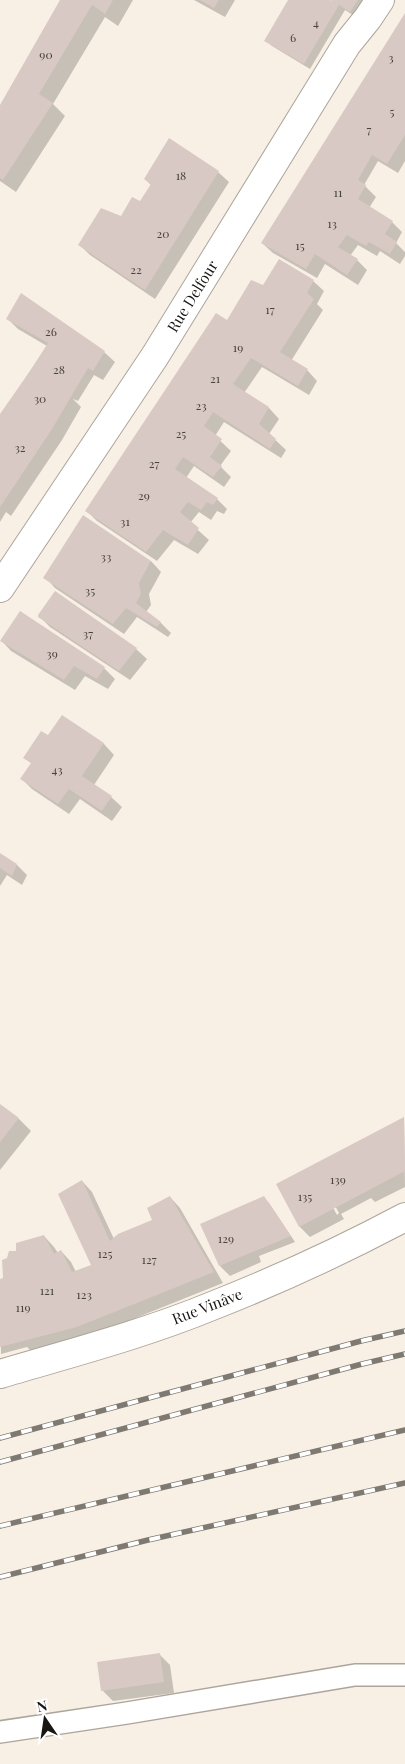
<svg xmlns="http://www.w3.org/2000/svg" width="405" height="1764" font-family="'Playfair Display',serif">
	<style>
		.shadow { fill: #0003; fill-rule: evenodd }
		.building { fill: #d8c9c4 }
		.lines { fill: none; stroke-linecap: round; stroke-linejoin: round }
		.service-casing { stroke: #ada59a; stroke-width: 24 }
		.minor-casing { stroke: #ada59a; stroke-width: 30 }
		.service { stroke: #fff; stroke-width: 21 }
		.minor { stroke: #fff; stroke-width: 28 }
		.rail-casing { stroke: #7e7971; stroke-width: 5.5 }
		.rail { stroke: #fff; stroke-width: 4; stroke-dasharray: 11; stroke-linecap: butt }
		.labels { text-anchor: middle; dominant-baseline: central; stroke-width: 4; stroke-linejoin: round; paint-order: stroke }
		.number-label { font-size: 12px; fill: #48433e }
		.street-label { font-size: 15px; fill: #181612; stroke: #fff }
	</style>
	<rect width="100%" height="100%" fill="#f9f0e5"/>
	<!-- shadow -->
	<g class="shadow">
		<polygon points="61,0 133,0 118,26 105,17 53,104 65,116 16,192 0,181 0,107"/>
		<polygon points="194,0 235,0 225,17"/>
		<polygon points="290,0 327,0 335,4 331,0 367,0 356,17 345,10 310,69 272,46 266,40"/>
		<polygon points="405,15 405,161 398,173 378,161 364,185 376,197 369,208 392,222 402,232 396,243 405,252 405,256 400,264 380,251 377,256 358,245 350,256 357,260 367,270 358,285 325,264 317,278 273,253 262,243"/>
		<polygon points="218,172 229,182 155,299 90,255 79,244 121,218 141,203 151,185 145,179"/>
		<polygon points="313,281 324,291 317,304 323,310 291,361 307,370 317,381 309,395 262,367 244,393 269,408 279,419 269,434 286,450 281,458 224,422 215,436 231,451 220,466 231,477 224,487 194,466 186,478 217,499 227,509 224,514 217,511 211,520 199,512 190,523 209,540 198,554 174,540 157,561 97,521 87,511 228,322 263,286"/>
		<polygon points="7,318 104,352 115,362 103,380 94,375 78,401 73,399 81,407 62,440 11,516 6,512 0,522 0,416 47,346 18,329"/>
		<polygon points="151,561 161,572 149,594 151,605 146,612 160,622 171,633 168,637 137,617 124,634 55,588 45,577"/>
		<polygon points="56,592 136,649 147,659 130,680 50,627 39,616"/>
		<polygon points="21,612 104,668 115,679 108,689 85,676 75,690 11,651 1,640"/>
		<polygon points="62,717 104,744 114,755 94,785 111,797 122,807 112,821 80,799 69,814 32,789 22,779 32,764 25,757 48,737"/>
		<polygon points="0,854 17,865 27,875 22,885 7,875 0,886"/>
		<polygon points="0,1106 19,1119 31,1131 0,1170"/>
		<path d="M404,1119l1,68 -30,15 -4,-4 -30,16 3,5 -34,18 -10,-10 -22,-42zM317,1178h3l19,35 -2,2z"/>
		<polygon points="82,1181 92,1192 114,1239 153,1220 170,1197 180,1208 223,1283 88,1337 32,1352 27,1347 1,1354 0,1280 3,1279 17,1252 44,1236 54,1247 58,1253 61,1251 71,1262 76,1272 92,1266"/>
		<polygon points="263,1197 269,1203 295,1242 259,1256 261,1262 230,1276 220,1266"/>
		<polygon points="159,1654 170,1665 174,1693 113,1701 102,1690"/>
	</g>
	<!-- building -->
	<g class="building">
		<polygon points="60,0 113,0 105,14 92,5 39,94 53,103 3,180 0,178 0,105"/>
		<polygon points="200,0 219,0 214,8"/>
		<polygon points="288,0 330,0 335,3 331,0 358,0 350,12 339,5 304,64 264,41"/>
		<polygon points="405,13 405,135 387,164 372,155 358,180 366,185 358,199 393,221 385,234 397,242 390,254 369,242 366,246 347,235 338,247 358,259 347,275 315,254 306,269 261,243"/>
		<polygon points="169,138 219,171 145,290 78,245 101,208 121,216 132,197 140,201 151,184 144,179"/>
		<polygon points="279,259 314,280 307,293 314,299 280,352 308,369 298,386 251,358 233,384 269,407 259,424 276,439 270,449 213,412 204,426 222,439 210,457 222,466 213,477 183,457 175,469 218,498 213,505 207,502 201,510 188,502 180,512 199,528 188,545 163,530 146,552 85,511 216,313 227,320 251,280 263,285"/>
		<polygon points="21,293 105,351 93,371 88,368 52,429 0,507 0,414 30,371 48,343 6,319"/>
		<polygon points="83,515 151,561 139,583 141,594 136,603 161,622 157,627 126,608 113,624 43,578"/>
		<polygon points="55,591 137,648 119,671 38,617 38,615"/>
		<polygon points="20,611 105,667 97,679 74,666 64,680 0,641"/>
		<polygon points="62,715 104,743 82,776 112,796 102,811 69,789 58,804 20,779 31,763 23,758 41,731 48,735"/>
		<polygon points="0,853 17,864 12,876 0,868"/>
		<polygon points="0,1104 19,1118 0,1142"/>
		<polygon points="404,1117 405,1171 299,1227 276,1184"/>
		<polygon points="82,1180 110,1241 118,1234 152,1220 147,1208 170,1196 214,1272 77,1327 0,1347 0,1279 3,1278 2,1260 7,1258 9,1251 16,1251 16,1243 44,1235 54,1254 61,1250 72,1272 91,1265 58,1194"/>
		<polygon points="264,1196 291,1236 219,1266 200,1224"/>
		<polygon points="160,1653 164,1682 101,1691 97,1662"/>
	</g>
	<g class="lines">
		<!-- service casing -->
		<g class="service-casing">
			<polyline id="service" points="0,1732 127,1713 355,1675 405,1675"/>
		</g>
		<!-- minor casing -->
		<g class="minor-casing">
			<g id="minor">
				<polyline points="0,588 155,356 347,44 368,18 380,0"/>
				<path d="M0,1374c71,-21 144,-40 212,-68 66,-26 131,-56 193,-89"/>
			</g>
		</g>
		<!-- service -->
		<use href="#service" class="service"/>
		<!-- minor -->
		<use href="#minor" class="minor"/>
		<!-- rail casing -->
		<g class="rail-casing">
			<g id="rail">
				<polyline points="0,1438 361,1341 405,1331"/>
				<polyline points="0,1462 362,1364 405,1354"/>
				<polyline points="0,1526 405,1430"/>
				<polyline points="0,1577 148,1540 405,1483"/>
			</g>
		</g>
		<!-- rail -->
		<use href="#rail" class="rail"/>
	</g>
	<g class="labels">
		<!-- number labels -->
		<g class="number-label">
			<text x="316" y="22">4</text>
			<text x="293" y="37">6</text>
			<text x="46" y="54">90</text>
			<text x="391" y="57">3</text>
			<text x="392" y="111">5</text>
			<text x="369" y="129">7</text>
			<text x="181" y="175">18</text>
			<text x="338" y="192">11</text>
			<text x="332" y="223">13</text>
			<text x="163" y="233">20</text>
			<text x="300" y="245">15</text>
			<text x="136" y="269">22</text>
			<text x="270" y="309">17</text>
			<text x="51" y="331">26</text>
			<text x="238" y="347">19</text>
			<text x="59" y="369">28</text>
			<text x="215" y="378">21</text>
			<text x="40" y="398">30</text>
			<text x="201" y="405">23</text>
			<text x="181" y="433">25</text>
			<text x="20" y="447">32</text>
			<text x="154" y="463">27</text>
			<text x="144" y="495">29</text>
			<text x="125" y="521">31</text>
			<text x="106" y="556">33</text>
			<text x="90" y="590">35</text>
			<text x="88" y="633">37</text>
			<text x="52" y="653">39</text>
			<text x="57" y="769">43</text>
			<text x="338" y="1179">139</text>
			<text x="305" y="1196">135</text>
			<text x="226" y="1238">129</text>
			<text x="105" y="1253">125</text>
			<text x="149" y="1259">127</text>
			<text x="47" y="1290">121</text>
			<text x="84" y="1294">123</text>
			<text x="23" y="1307">119</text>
		</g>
		<!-- street labels -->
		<g class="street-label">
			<text transform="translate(192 296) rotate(-58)">Rue Delfour</text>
			<text transform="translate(207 1306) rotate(-21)">Rue Vinâve</text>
		</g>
	</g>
	<!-- north arrow -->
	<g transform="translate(45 1719) rotate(347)" stroke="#ffffff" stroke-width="4" paint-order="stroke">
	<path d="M0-4L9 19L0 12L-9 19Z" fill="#181612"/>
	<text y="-8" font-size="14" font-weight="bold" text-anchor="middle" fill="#181612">N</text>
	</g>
</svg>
